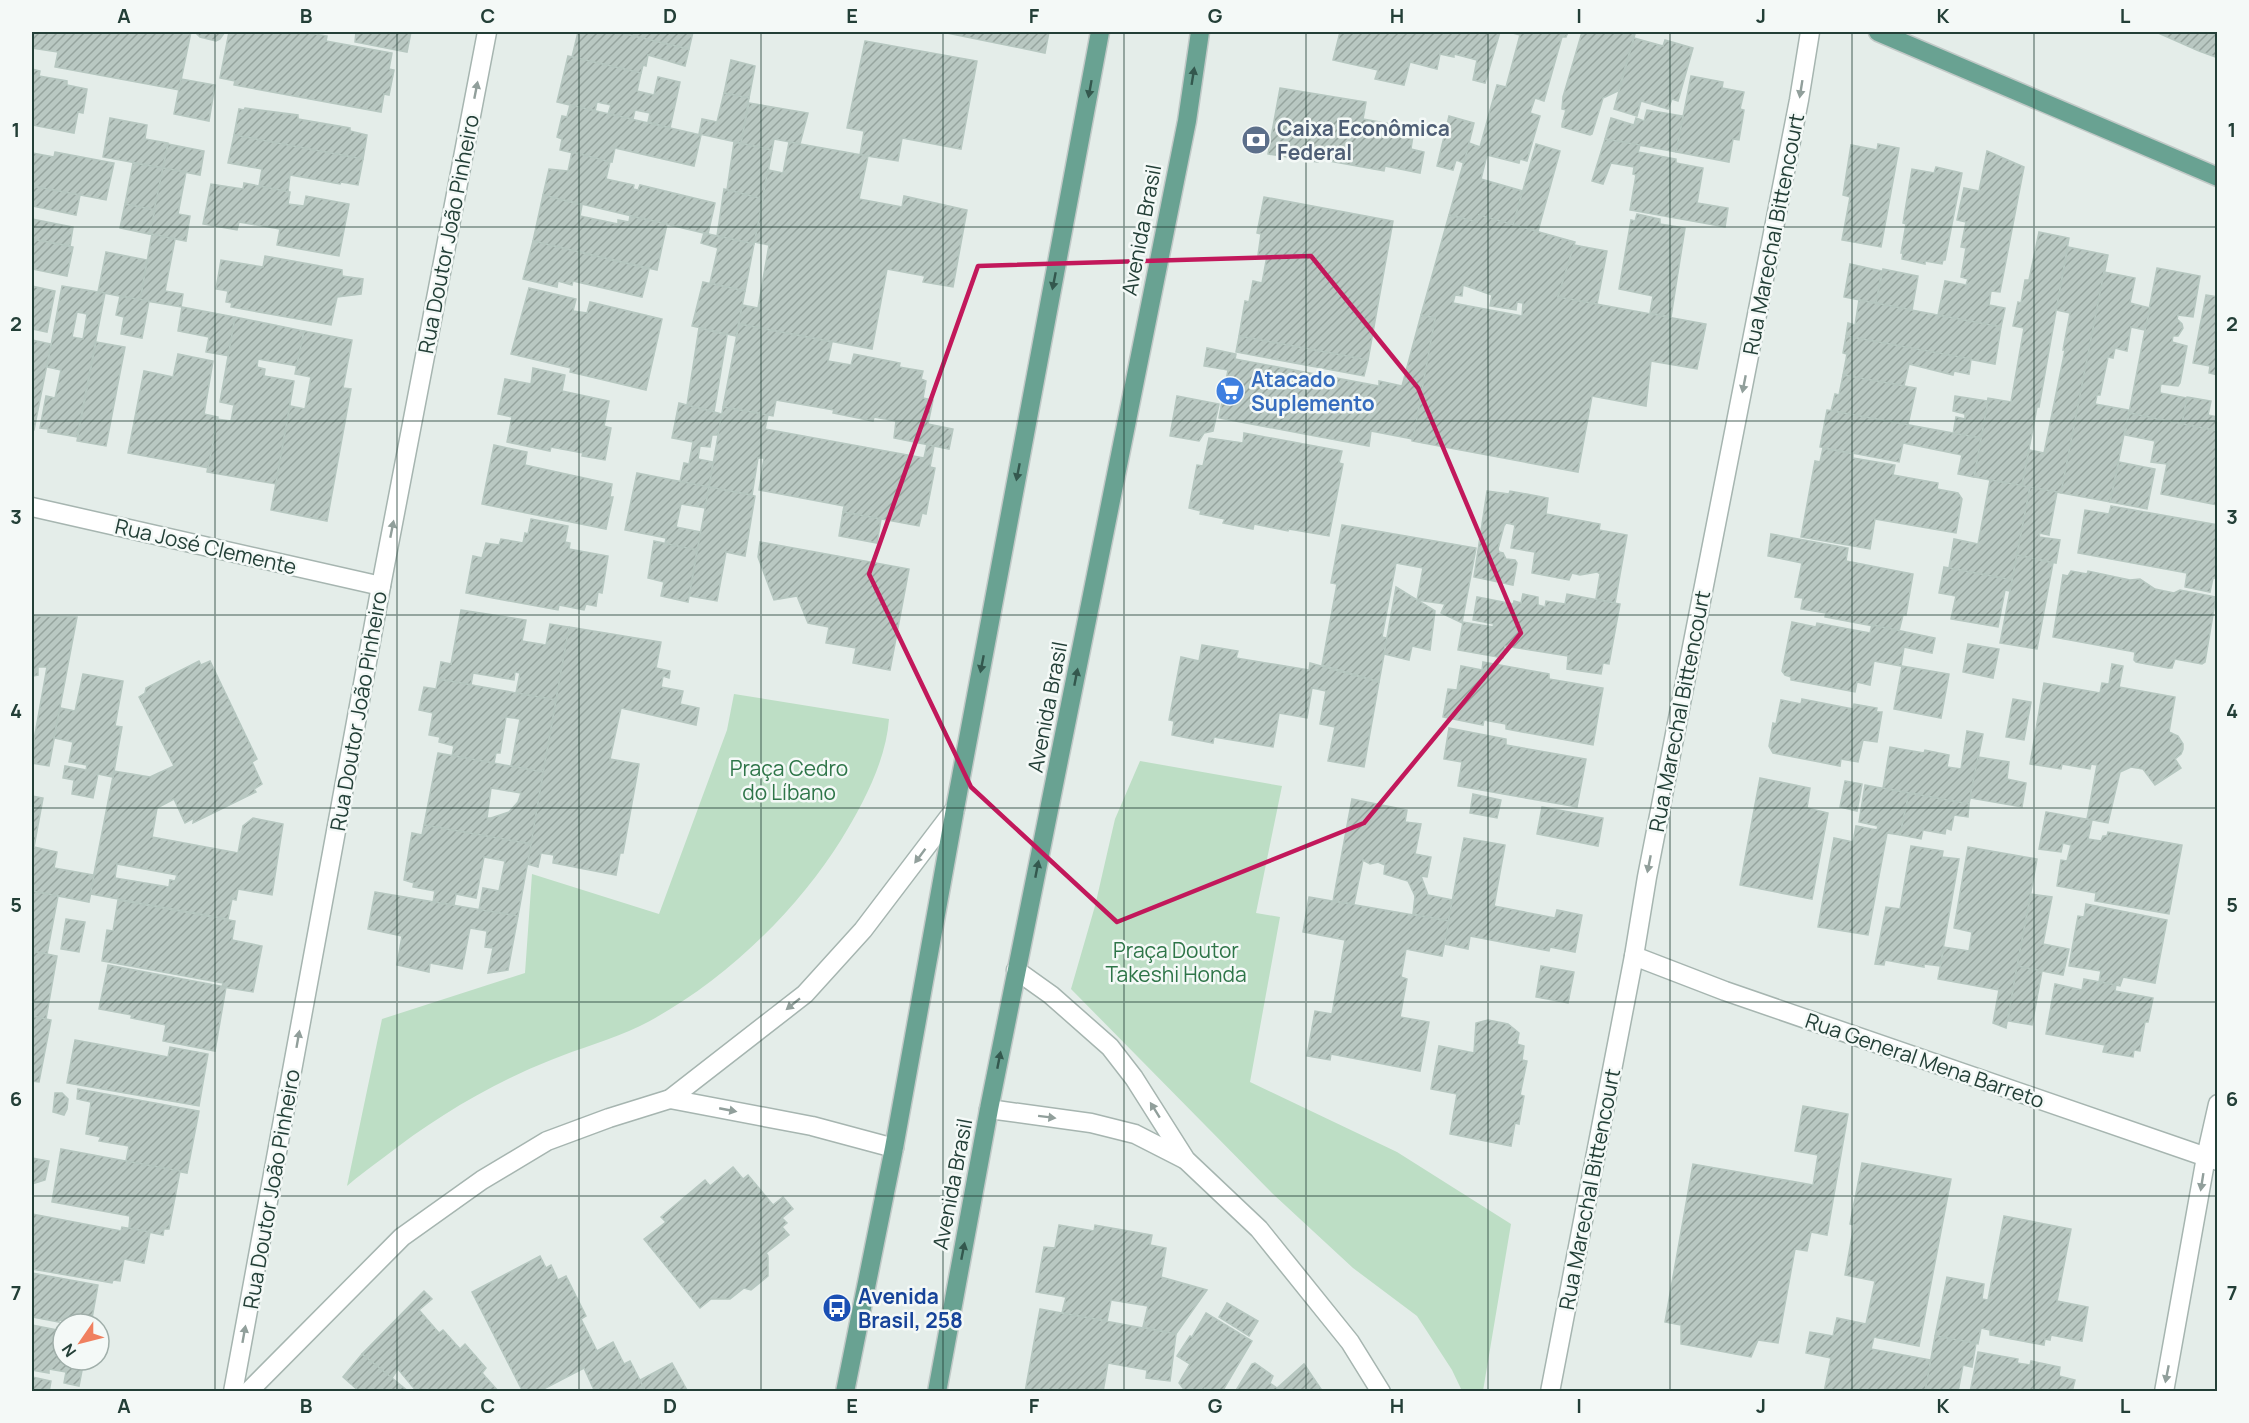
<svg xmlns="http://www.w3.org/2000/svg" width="2249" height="1423" font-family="Manrope,sans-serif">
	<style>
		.green { fill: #bddec5 }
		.building { fill: url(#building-hatch); stroke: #b6c7c0; stroke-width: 1.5; fill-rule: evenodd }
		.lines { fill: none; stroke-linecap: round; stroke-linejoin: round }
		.minor-casing { stroke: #a6b5b0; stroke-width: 21 }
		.major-casing { stroke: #c1c9c7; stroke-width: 21 }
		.minor { stroke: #fff; stroke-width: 18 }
		.major { stroke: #69a292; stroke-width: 18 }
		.oneway { fill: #34584e }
		.oneway2 { fill: #919f9b }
		.marked { fill: none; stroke: #c2185b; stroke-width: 4.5; stroke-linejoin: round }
		.grid { fill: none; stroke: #233f37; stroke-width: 1.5; stroke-opacity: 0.55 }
		.labels { text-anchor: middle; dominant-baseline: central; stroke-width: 5; stroke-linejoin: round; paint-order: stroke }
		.service-label { font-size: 21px; font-weight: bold; fill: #4e5e75; stroke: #f4f9f7; text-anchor: start }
		.street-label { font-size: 21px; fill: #233f37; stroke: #f4f9f7 }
		.shop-label { font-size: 21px; font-weight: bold; fill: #366cbe; stroke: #f4f9f7; text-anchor: start }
		.park-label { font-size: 21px; fill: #2e7548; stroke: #f4f9f7 }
		.transit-label { font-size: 21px; font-weight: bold; fill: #164399; stroke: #f4f9f7; text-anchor: start }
		.neatline { fill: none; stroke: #233f37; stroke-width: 2 }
		.grid-label { font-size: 20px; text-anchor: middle; font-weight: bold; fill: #233f37 }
	</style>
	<defs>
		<pattern id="building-hatch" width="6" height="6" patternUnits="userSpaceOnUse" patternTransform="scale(1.5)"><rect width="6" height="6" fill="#b9c8c2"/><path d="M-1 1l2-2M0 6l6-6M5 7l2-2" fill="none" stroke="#96a49e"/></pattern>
	</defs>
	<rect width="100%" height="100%" fill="#e4ede9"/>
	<!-- green -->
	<g class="green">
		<path d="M734,694l155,25c-3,42 -26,85 -48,121 -46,74 -123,147 -201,186 -29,14 -60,22 -89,34 -61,24 -117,58 -168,98 -12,9 -25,18 -36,28l35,-167 143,-46 7,-99 127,40 68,-184z"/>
		<polygon points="1140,761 1282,786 1256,913 1280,917 1250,1082 1397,1152 1511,1224 1483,1391 1462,1391 1452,1370 1417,1316 1353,1268 1273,1194 1071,989 1095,906 1115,819"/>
	</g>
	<!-- building -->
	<g class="building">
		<polygon points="32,32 191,32 179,90 55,67 58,52 32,48"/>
		<polygon points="195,32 225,32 220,39 216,41 200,37"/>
		<polygon points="229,32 302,32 327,36 326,41 392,53 389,69 394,70 389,95 384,94 381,112 234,85 235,81 220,78"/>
		<polygon points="356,32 411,32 407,52 355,42"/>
		<polygon points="578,32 617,32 689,49 685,66 648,55 646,66 643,65 641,73 572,57"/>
		<polygon points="617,32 693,32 689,49"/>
		<polygon points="942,32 1049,32 1045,53"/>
		<polygon points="1340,32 1500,32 1485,83 1473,80 1477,60 1454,54 1454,57 1440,54 1437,69 1410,62 1404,85 1375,79 1378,70 1333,60"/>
		<polygon points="1509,32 1568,32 1566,37 1562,37 1544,101 1535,98 1530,113 1540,116 1527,161 1520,159 1519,163 1487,155 1481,179 1523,191 1513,225 1479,215 1477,222 1449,215 1469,143 1480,147 1497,85 1506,87 1520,35"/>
		<polygon points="1582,32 1631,32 1635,34 1618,91 1603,98 1592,134 1590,135 1562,127 1562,124 1566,110 1562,109 1563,97"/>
		<polygon points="2156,32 2218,32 2218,58 2199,51"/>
		<polygon points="1634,38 1663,46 1665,40 1693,48 1678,101 1672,99 1668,109 1641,101 1637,116 1614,109"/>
		<polygon points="865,41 977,61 961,149 902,138 898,161 860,155 864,131 847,128"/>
		<polygon points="568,56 641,73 637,91 654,95 658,77 680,82 670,128 648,122 650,113 635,110 633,119 608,114 611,105 597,102 595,111 557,102"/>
		<polygon points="731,60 755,66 749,98 724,93"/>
		<polygon points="32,69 40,71 39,76 67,81 67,85 87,89 83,113 78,112 74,133 32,125"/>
		<polygon points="1691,76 1723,82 1722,88 1744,92 1740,109 1744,110 1739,140 1733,139 1729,162 1676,152"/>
		<polygon points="181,79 215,85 209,121 174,114"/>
		<polygon points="1280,88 1366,102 1363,119 1414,128 1411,149 1424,152 1420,173 1385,166 1384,171 1318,159 1318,162 1268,154"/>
		<polygon points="724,93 749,98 741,143 699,134 702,119 717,122"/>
		<polygon points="749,103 808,113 800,144 774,139 772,150 741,143"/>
		<polygon points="570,105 701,135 694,166 615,148 612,162 560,150 562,139 557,137 562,116 567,117"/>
		<polygon points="245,108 298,115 298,119 350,128 350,131 367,135 363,159 234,135 239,109 244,110"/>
		<polygon points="1647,110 1683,116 1676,152 1605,139 1611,118 1634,125 1636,118 1644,121"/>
		<polygon points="1449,116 1474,123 1464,163 1456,160 1453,170 1437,166"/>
		<polygon points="110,118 147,125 145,139 168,143 163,168 103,157"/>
		<polygon points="234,135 363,159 358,185 341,182 340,184 290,175 288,192 259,186 262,169 228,163"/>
		<polygon points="1605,139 1640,145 1638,152 1676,159 1676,163 1703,168 1697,203 1728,208 1725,227 1630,210 1636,175 1633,174 1634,167 1611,163 1603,184 1592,181"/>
		<polygon points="734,142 772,150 763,199 727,190"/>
		<polygon points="789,142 868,156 859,199 902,207 904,196 967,210 953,287 923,282 925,276 887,269 872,349 739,324 742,305 758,308 769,245 754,242 768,170 783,173"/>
		<polygon points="168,144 204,151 200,175 163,168"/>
		<polygon points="1536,144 1560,151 1538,231 1513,225"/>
		<polygon points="1878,144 1899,148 1881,247 1842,240 1850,197 1843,195 1851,145 1877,150"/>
		<polygon points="1987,151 2024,167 2000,292 1991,291 1989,305 2005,308 2001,327 1938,315 1945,281 1966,285 1968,279 1961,277 1966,248 1961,247 1966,222 1957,220 1964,188 1979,191"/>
		<polygon points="55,152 114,163 106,200 32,186 32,153 54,157"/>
		<polygon points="572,152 610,162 606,179 634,185 633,189 638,190 640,185 715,203 708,234 543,195 549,169 568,171"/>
		<polygon points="133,163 163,168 155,210 125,204"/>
		<polygon points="1936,167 1962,173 1945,260 1943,260 1942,264 1925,261 1925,264 1902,259 1903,253 1901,253 1906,224 1903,223 1912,169 1934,173"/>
		<polygon points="163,168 186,172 178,214 190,216 186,241 149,234"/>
		<polygon points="244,183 290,192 288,204 304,206 306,196 349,204 339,256 277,245 280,229 239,222 237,230 203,224 211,184 243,189"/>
		<polygon points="32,186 80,195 76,215 32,206"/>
		<polygon points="724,189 763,199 754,244 717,236"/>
		<polygon points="543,195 582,205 580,216 618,224 618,220 629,222 630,216 667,224 657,270 533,241"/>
		<polygon points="1264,197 1393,221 1368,360 1239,336 1245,301 1249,302 1253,281 1262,283 1267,256 1258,255 1261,234 1257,233"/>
		<polygon points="125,204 155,210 149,234 120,228"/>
		<polygon points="1637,214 1660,219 1660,224 1685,228 1671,317 1650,313 1653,296 1619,289 1631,220 1635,221"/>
		<path d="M1449,215l28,7 2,-7 96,27 -17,55 148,27 -9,45 -46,-8 -5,45 -54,-10 -14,76 -166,-31 23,-123 -14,-3zM1463,285l29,10 -2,11 26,4 1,-8 6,1 -1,13 -69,-13 2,-8 7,1z"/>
		<polygon points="32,219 73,227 70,246 32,239"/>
		<polygon points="2039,232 2069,238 2039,407 2037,407 2022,486 1974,477 1988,398 2011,402 2024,328 2013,326 2018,302 2021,303 2025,280 2029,280"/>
		<polygon points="704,233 754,244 745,291 710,283 718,248 701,243"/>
		<polygon points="152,234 175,239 165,291 183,294 181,307 140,300"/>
		<polygon points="32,239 73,247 67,276 32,269"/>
		<polygon points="533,241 649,269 642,297 573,281 572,285 558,281 557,287 523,279"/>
		<polygon points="1574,245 1607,251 1597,304 1558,297"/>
		<polygon points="2068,247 2108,255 2061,493 2022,486 2029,450 2044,453 2065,350 2063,350 2070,313 2056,310"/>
		<polygon points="106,252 147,260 140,300 98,292"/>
		<polygon points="265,256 342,270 342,276 363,279 361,294 337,297 331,325 231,307 232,303 226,302 228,291 216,289 221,260 263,267"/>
		<polygon points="1850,264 1882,271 1876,303 1844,297"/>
		<polygon points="2157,268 2200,276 2193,317 2178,315 2177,319 2182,324 2183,328 2178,336 2173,336 2172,342 2187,346 2180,383 2178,386 2161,384 2160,389 2160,393 2187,398 2182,424 2129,413"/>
		<polygon points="1883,269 1918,276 1912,310 1876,303"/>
		<polygon points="2104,272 2135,278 2130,303 2150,308 2145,330 2131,327 2127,351 2115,348 2113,358 2108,357 2100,395 2097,395 2095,404 2129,410 2110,502 2061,493"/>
		<polygon points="703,282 745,291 736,336 692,326"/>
		<polygon points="32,286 55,291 47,332 32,329"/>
		<path d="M62,286l43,7 -28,144 -29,-5v-3l-8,-1 6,-32 9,2 6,-28 -14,-3zM77,312l10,2 -4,25 -11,-2z"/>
		<polygon points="529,288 576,299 573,311 587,313 590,302 662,319 646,390 570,372 571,368 511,354"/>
		<polygon points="2206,295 2218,297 2218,375 2209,373 2210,366 2193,363"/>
		<polygon points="120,296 149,301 142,338 121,334 124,317 116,315"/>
		<polygon points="1859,300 2001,327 1995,364 1846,336 1848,323 1855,325"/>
		<polygon points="182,307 235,317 229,356 206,352 209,337 178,331"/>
		<polygon points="1421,315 1435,318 1413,439 1371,431 1369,446 1219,418 1228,370 1204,366 1207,348 1236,354 1235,359 1379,386 1379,381 1402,386"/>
		<polygon points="235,317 304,331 297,366 258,359 257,367 265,369 264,376 294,381 276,484 207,472 217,419 231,421 234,405 220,402"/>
		<polygon points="739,324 832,342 828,361 851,365 854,354 900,363 899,367 923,371 921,379 926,381 923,398 933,400 928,424 953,429 949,449 894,438 896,421 874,417 873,421 833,413 834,410 776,400 773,416 723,407"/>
		<polygon points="699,328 727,335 714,412 687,405"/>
		<polygon points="304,331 352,340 343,388 351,389 327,521 271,510 290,406 305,409 311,377 295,374"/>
		<polygon points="1239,336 1368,360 1364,376 1236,352"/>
		<polygon points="1846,336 1971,359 1969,374 1954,371 1953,375 1909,364 1904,386 1843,375 1847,354 1843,353"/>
		<polygon points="32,340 51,344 34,430 32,430"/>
		<polygon points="96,342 125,347 106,446 77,441"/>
		<polygon points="178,354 213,361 204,414 218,417 208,468 128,453 144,371 173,377"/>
		<polygon points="533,368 565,375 562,391 609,401 604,426 611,428 605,460 582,456 583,453 551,447 550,451 507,442 512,417 498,414 505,379 531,384"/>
		<polygon points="1843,375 1916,388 1908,425 1831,411 1835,394 1839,395"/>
		<polygon points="1177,396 1219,404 1213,431 1204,433 1199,441 1170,436"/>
		<polygon points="1955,396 1988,401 1981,438 1953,434 1956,417 1965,419 1965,414 1953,411"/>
		<polygon points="2187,397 2211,401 2208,415 2218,417 2218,431 2182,424"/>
		<polygon points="679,403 722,414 718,435 712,435 710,447 700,446 698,459 713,462 709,487 680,482 684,463 689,464 693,442 672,438"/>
		<polygon points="723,407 768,415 765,429 924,458 927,444 934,446 930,467 935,468 926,514 922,513 919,526 843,512 844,506 759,490 764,458 758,458 752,495 709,487"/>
		<polygon points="1827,410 1981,438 1974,477 1958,474 1962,455 1903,443 1899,462 1820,447"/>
		<polygon points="2129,413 2218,431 2218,505 2161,494 2167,464 2151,462 2155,441 2125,435"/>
		<polygon points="1244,433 1342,451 1339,463 1343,464 1329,536 1289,529 1288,531 1254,524 1253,529 1223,523 1225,519 1200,514 1201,511 1189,508 1197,465 1203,466 1209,438 1243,443"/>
		<polygon points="494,445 527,452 525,465 612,484 610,497 613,497 606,529 482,504"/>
		<polygon points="1823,448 1853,454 1853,458 1895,465 1893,475 1938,483 1937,489 1958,493 1962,499 1956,533 1875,519 1870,549 1801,537 1815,461 1820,462"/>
		<polygon points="2119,462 2155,469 2147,509 2110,502"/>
		<polygon points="637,473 709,487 705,508 681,504 676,527 701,532 697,550 665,544 666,538 625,530"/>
		<polygon points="1990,480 2030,487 2012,580 1949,568 1954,539 1978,544"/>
		<polygon points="709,487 755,496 745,556 726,552 717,601 689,596"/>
		<polygon points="2030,487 2057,492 2049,535 2040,533 2039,537 2060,540 2056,563 2017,555"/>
		<polygon points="1487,491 1509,494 1510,491 1548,498 1546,514 1600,524 1599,530 1627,535 1615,603 1596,599 1600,574 1597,572 1580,575 1572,573 1569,580 1532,573 1535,552 1511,548 1515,525 1511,524 1506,523 1504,526 1498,549 1499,552 1503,553 1506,559 1515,560 1517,563 1513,585 1474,577"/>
		<polygon points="2111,506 2218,525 2218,574 2217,578 2213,578 2210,592 2185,587 2187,573 2078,553 2085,510 2109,514"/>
		<polygon points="843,512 881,519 877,543 839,536"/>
		<polygon points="531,519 568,526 565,542 570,543 569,549 608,556 602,593 598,592 596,606 586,604 584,610 559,605 558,610 466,593 473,556 482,558 486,543 499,545 501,539 523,543 525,533 528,534"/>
		<polygon points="1342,525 1476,548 1462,623 1441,613 1445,604 1417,600 1423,568 1396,563 1382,637 1387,638 1379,682 1322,665 1337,584 1331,583"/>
		<polygon points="1771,534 1848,548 1846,561 1913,574 1906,615 1903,615 1899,631 1825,617 1826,613 1801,609 1803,598 1795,597 1802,563 1768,556"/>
		<polygon points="654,541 697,550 688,602 661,596 664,582 648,578"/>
		<polygon points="760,542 909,569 890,670 853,663 856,648 826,643 829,627 808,623 797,596 774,600 758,557"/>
		<polygon points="2017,555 2053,563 2037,649 2000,643"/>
		<polygon points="1944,567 2012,580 2010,591 2005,590 1998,627 1951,619 1956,596 1939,593"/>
		<polygon points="2071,571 2087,574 2088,571 2130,580 2140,579 2155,589 2174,593 2180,590 2216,597 2205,662 2202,664 2175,659 2172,668 2168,668 2136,662 2134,660 2135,652 2053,637 2063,575 2068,576"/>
		<polygon points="1396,587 1435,611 1430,650 1412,646 1409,660 1384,654"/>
		<polygon points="1523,594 1538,597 1538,605 1545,607 1546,601 1565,604 1567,594 1620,604 1609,664 1603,663 1601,674 1567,669 1568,656 1505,646 1503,658 1458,650 1463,622 1493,627 1494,624 1473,620 1477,597 1513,604 1514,601 1521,603"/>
		<polygon points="32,608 32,614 35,616 77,617 49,766 32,763 32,751 47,667 38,667 38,675 32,676"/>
		<polygon points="461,610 526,620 522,641 546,645 550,624 569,627 556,700 516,693 520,673 515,672 514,680 473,673 471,685 438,679 441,662 451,664"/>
		<polygon points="1792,622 1816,627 1817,623 1870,633 1872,625 1935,638 1932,653 1904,647 1901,666 1874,661 1870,685 1857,682 1855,692 1791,680 1791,677 1785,675 1782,671"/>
		<polygon points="569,627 661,642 656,668 670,671 669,678 663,676 661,687 683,691 680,704 699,708 696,725 621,708 610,759 639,764 623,853 620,853 616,875 553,863 554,855 541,853 538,867 527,864"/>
		<polygon points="1968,644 1999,649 1993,678 1963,672"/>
		<polygon points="1202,645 1238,651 1236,658 1309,670 1310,663 1379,682 1364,767 1328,761 1335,727 1320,724 1326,691 1312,688 1307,718 1279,713 1273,747 1214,737 1213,743 1172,735 1174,721 1169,720 1181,657 1199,661"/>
		<path d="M199,661l2,4 9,-4 47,98 -5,3 10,22 -8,5 2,3 -63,31 1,-5 -9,5 -11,-24 -17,9 -5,29 86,16 5,-27 10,-8 30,6 -11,71 -34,-6 -2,11 -4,-1 -4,20 -138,-25 24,-123 36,6 24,-11 -35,-69 6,-4 1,-5zM117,864l60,11 -2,6 -5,-1 -1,7 -54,-9z"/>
		<polygon points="1483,662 1549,674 1549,679 1603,688 1593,745 1506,729 1506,724 1484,720 1483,725 1443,717 1448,689 1457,690 1461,666 1482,670"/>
		<polygon points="2112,664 2123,666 2119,687 2175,697 2169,732 2178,736 2183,744 2183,749 2181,754 2175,759 2181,768 2155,785 2143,769 2131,767 2120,772 2108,823 2087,819 2097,765 2091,764 2090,769 2062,764 2061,769 2030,764 2044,683 2100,693 2102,683 2109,684"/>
		<polygon points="1902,666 1949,674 1941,718 1894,709"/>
		<polygon points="83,674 123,681 115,726 122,727 113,777 98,774 93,798 72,794 74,780 63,778 65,766 86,770 87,765 69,762 73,742 54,738 60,708 75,711"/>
		<polygon points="438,679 556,700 543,772 511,766 520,719 506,717 500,753 496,753 494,763 452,756 454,746 439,742 440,737 429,735 433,713 419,710 424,687 436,689"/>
		<polygon points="1802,699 1853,709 1854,704 1877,708 1876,712 1882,712 1877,742 1863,740 1858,762 1841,759 1840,766 1773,753 1769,746 1773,723 1776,724 1781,700 1801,704"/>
		<polygon points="2013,699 2031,702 2024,740 2006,737"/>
		<polygon points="1449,728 1506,739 1506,745 1586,759 1577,807 1458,786 1462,762 1444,759"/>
		<polygon points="1967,731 1983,734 1969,804 1883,788 1890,747 1924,753 1925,750 1949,755 1947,767 1961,769"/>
		<path d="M438,753l105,19 -12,72 -107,-19zM491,788l30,5 -3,9 -9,10 -18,6h-4z"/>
		<polygon points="1978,757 2009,762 2007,779 2026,783 2022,807 1970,798"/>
		<polygon points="1760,778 1810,788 1807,808 1828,813 1812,899 1740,885"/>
		<polygon points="1845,781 1862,784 1857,811 1840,807"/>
		<polygon points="1865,785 1909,793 1900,835 1887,833 1868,935 1818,927 1834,838 1853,842 1856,826 1877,830 1878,826 1859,822"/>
		<polygon points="1909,793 1969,804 1968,817 1954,815 1951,830 1946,828 1945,834 1923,830 1921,839 1900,835"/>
		<polygon points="1473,794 1501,800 1497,818 1470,813"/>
		<polygon points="32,796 43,798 32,858"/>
		<polygon points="1352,799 1407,810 1405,822 1421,824 1415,854 1431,857 1427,877 1421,876 1428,895 1453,900 1449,921 1413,914 1415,896 1408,881 1384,874 1385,865 1378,862 1370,864 1363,860 1354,904 1333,901"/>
		<polygon points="1542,807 1603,818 1598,846 1537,834"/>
		<polygon points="2046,812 2092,820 2088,839 2101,841 2103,836 2107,836 2108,832 2182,845 2169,914 2095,901 2096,893 2057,886 2061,860 2067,861 2071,845 2063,843 2061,852 2039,849"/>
		<polygon points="424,825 531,844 518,916 479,910 483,888 499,891 505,861 484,857 476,898 456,894 454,905 433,902 435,891 413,887 414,883 404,880 412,833 422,835"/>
		<polygon points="1464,838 1505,845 1494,906 1555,918 1557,910 1582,915 1575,952 1550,947 1549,951 1470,936 1468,949 1444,944"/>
		<polygon points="1911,846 1943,851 1942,857 1959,859 1940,966 1924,964 1924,967 1885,960 1884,965 1875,964 1886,907 1900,909"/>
		<polygon points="34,847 57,852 54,868 94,875 89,902 32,891 32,858"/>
		<polygon points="1968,847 2037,859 2006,1028 1993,1023 1999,990 1938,979 1944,947 1969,951 1972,932 1954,928"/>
		<polygon points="32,891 58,896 47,954 32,951"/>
		<polygon points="375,892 518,916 508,970 488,973 493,948 485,947 487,931 470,928 462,969 430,963 429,972 397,965 402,936 368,929"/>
		<polygon points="2031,894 2052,897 2043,944 2069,949 2063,975 2017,966"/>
		<polygon points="1309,897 1449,921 1442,956 1406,949 1401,977 1407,979 1400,1017 1429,1022 1420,1071 1331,1054 1330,1060 1307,1056 1315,1011 1332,1014 1345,940 1303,932"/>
		<polygon points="118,900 235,921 232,940 262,946 253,992 222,987 223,983 102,961 107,930 113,931"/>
		<polygon points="2086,904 2167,920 2155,983 2123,977 2120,986 2099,982 2101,971 2069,966 2078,916 2084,917"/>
		<polygon points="66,919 85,922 79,952 61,949"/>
		<polygon points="32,951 57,956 46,1019 32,1016"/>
		<polygon points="108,965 226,987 215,1051 163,1041 166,1025 131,1018 132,1015 99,1009"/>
		<polygon points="1541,966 1574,972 1568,1003 1536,997"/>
		<polygon points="2017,966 2042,971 2032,1025 2008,1021"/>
		<polygon points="2084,979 2116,985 2115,991 2153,998 2148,1022 2145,1022 2140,1051 2134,1050 2133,1057 2103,1052 2105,1045 2046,1034 2055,984 2082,990"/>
		<polygon points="32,1016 51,1020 39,1082 32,1081"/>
		<polygon points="1488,1020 1508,1024 1519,1033 1517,1044 1524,1046 1522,1060 1527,1061 1520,1095 1524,1096 1519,1124 1515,1123 1511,1146 1450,1134 1457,1094 1431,1089 1439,1046 1474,1053 1476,1023"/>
		<polygon points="75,1040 168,1057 170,1047 208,1054 199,1106 67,1083"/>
		<polygon points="78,1089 199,1111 187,1173 126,1161 129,1146 99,1141 101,1137 86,1134 91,1102 77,1099"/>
		<polygon points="55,1093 62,1093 68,1099 67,1109 64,1115 53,1112"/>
		<polygon points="1803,1106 1848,1114 1827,1235 1811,1232 1807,1251 1795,1249 1778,1343 1758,1340 1751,1357 1681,1344 1681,1325 1665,1322 1693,1164 1813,1185 1818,1155 1795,1151"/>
		<polygon points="61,1149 180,1171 169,1229 164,1229 163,1235 129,1228 130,1216 52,1202"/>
		<polygon points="32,1158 49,1161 45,1180 32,1184"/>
		<polygon points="1862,1163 1951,1179 1919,1346 1874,1337 1871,1349 1931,1360 1925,1392 1824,1392 1831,1358 1806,1353 1810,1332 1833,1336 1837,1318 1866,1324 1875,1281 1845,1275 1854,1225 1850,1224"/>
		<polygon points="733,1167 743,1179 748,1175 773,1205 783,1197 793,1209 782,1218 787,1223 782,1227 789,1235 766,1253 768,1256 768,1276 751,1290 744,1288 730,1299 711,1299 700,1308 644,1239 666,1222 661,1217 705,1180 710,1186"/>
		<polygon points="32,1214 121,1231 122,1227 150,1232 144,1263 124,1259 120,1281 113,1280 112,1283 32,1269"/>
		<polygon points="2004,1216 2071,1229 2057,1301 2088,1307 2082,1341 2051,1335 2050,1340 2045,1339 2044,1345 1990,1335 1990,1330 1981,1328 1978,1344 1935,1336 1947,1277 1984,1284 1982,1299 1988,1300"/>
		<polygon points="1059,1225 1094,1231 1095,1225 1152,1235 1150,1245 1166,1248 1161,1277 1207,1290 1176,1334 1143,1327 1148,1306 1111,1300 1107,1321 1062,1313 1066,1297 1036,1292 1044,1247 1055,1248"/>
		<polygon points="540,1256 546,1268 551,1265 558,1280 566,1276 586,1316 581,1319 597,1351 613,1342 624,1364 630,1361 646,1392 595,1392 584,1368 538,1392 523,1392 472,1292"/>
		<polygon points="32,1273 98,1285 91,1324 76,1324 77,1322 59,1320 59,1322 32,1317"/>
		<polygon points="424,1291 432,1299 419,1310 439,1333 443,1330 460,1349 465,1344 486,1368 482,1373 499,1392 417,1392 398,1369 392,1378 362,1354"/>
		<polygon points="1227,1303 1258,1321 1249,1336 1219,1317"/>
		<polygon points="1040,1309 1176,1334 1170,1381 1146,1378 1147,1370 1108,1363 1103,1392 1025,1392"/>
		<polygon points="1206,1313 1252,1341 1222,1392 1211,1392 1205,1388 1202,1392 1186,1392 1179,1383 1190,1364 1177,1356 1190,1336 1192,1337"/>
		<polygon points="32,1325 63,1331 63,1360 84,1360 79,1386 64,1383 66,1372 49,1369 49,1373 32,1370"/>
		<polygon points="1935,1336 1976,1343 1972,1367 1963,1365 1958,1392 1925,1392"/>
		<polygon points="1978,1352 2018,1359 2017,1363 2030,1365 2031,1361 2060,1367 2059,1376 2075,1380 2072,1392 1970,1392"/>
		<polygon points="362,1354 392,1378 409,1392 360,1392 343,1377"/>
		<polygon points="672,1363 688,1392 646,1392 640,1380"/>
		<polygon points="1255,1363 1273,1376 1270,1383 1277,1388 1304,1364 1323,1392 1235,1392 1252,1364"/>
		<polygon points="32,1377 51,1381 49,1392 32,1392"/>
	</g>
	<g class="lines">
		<!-- minor casing -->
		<g class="minor-casing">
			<g id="minor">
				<polyline points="32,507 381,586"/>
				<polyline points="1634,956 1725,991 2218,1161"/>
				<polyline points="1016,970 1051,995 1110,1047 1134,1078 1186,1160 1259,1229 1350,1342 1381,1392"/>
				<polyline points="670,1099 812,1126 894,1148"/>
				<polyline points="989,1109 1091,1123 1135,1134 1184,1159"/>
				<polyline points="233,1392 381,586 487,32"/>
				<polyline points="248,1392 402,1237 482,1180 547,1141 609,1118 670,1099 805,994 863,930 955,809"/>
				<polyline points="1550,1392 1634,956 1647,877 1799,100 1810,32"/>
				<polyline points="2164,1392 2206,1157 2218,1104"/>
			</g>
		</g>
		<!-- major casing -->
		<g class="major-casing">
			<g id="major">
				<polyline points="1878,32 2218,177"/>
				<polyline points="845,1392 894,1148 955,809 1100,32"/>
				<polyline points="937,1392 989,1109 1187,121 1200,32"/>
			</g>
		</g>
		<!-- minor -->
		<use href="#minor" class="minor"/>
		<!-- major -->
		<use href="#major" class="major"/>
	</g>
	<!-- one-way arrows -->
	<defs><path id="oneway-solid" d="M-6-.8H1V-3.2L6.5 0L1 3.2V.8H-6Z" transform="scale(1.5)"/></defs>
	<g class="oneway">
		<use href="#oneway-solid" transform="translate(1193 76) rotate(-81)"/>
		<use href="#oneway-solid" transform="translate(1090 89) rotate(100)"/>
		<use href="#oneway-solid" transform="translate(1054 281) rotate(101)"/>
		<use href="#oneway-solid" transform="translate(1018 472) rotate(101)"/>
		<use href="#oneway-solid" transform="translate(982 664) rotate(101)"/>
		<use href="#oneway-solid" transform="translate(1076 677) rotate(-79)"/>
		<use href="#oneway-solid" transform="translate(1037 869) rotate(-79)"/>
		<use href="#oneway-solid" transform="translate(999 1060) rotate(-79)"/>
		<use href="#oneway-solid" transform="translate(963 1251) rotate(-79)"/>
	</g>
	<g class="oneway2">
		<use href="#oneway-solid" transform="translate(1801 89) rotate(99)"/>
		<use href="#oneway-solid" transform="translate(476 90) rotate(-79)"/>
		<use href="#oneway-solid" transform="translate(1744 384) rotate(101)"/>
		<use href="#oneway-solid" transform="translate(392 529) rotate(-79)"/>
		<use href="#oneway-solid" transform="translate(920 856) rotate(127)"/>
		<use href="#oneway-solid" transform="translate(1649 864) rotate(101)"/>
		<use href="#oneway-solid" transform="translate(793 1004) rotate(141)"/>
		<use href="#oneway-solid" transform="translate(298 1039) rotate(-80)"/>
		<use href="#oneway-solid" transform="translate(728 1110) rotate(11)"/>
		<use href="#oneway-solid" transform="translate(1155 1110) rotate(-122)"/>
		<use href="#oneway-solid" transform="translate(1047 1117) rotate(7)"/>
		<use href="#oneway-solid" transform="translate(2202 1182) rotate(99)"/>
		<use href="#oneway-solid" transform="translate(244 1334) rotate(-80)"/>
		<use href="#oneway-solid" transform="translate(2167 1374) rotate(101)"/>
	</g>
	<!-- marked area -->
	<path class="marked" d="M1311,256l107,132 103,245 -157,190 -247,99 -146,-135 -102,-213 109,-308z"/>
	<!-- grid -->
	<path class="grid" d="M215,32v1360M397,32v1360M579,32v1360M761,32v1360M943,32v1360M1124,32v1360M1306,32v1360M1488,32v1360M1670,32v1360M1852,32v1360M2034,32v1360M32,227h2186M32,421h2186M32,615h2186M32,808h2186M32,1002h2186M32,1196h2186"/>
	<!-- icons -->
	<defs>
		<g id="bank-disc" transform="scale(1.5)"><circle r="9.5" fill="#5c6f8a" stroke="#f4f9f7"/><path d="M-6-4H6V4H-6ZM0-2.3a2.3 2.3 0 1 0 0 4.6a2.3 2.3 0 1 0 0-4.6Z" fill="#fff"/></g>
		<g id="supermarket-disc" transform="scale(1.5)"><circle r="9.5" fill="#3f7fe0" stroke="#f4f9f7"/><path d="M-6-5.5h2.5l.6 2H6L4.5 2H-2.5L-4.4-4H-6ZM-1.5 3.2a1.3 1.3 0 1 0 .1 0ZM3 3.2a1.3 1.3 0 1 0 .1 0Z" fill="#fff"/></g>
		<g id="bus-disc" transform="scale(1.5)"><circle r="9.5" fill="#1a4fb4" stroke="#f4f9f7"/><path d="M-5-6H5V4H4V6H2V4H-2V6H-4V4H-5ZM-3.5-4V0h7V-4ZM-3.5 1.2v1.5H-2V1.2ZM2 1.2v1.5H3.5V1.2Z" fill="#fff"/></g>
	</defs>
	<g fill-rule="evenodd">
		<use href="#bank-disc" x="1256" y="140"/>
		<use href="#supermarket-disc" x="1230" y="391"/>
		<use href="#bus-disc" x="837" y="1308"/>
	</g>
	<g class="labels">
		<!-- service labels -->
		<g class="service-label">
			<text x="1277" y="128">Caixa Econômica<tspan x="1277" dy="24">Federal</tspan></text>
		</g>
		<!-- street labels -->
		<g class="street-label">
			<text transform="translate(1141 230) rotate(-79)">Avenida Brasil</text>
			<text transform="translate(448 234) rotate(-79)">Rua Doutor João Pinheiro</text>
			<text transform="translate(1773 234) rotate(-79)">Rua Marechal Bittencourt</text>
			<text transform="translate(206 546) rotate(13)">Rua José Clemente</text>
			<text transform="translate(1047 707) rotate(-79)">Avenida Brasil</text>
			<text transform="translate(358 711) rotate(-80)">Rua Doutor João Pinheiro</text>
			<text transform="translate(1679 711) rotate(-79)">Rua Marechal Bittencourt</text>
			<text transform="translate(1925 1060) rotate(19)">Rua General Mena Barreto</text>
			<text transform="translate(952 1184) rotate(-79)">Avenida Brasil</text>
			<text transform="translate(271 1189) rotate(-80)">Rua Doutor João Pinheiro</text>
			<text transform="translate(1589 1189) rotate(-79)">Rua Marechal Bittencourt</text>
		</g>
		<!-- shop labels -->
		<g class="shop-label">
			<text x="1251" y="379">Atacado<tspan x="1251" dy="24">Suplemento</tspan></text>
		</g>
		<!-- park labels -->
		<g class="park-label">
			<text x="789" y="768">Praça Cedro<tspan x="789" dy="24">do Líbano</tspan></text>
			<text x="1176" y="950">Praça Doutor<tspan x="1176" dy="24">Takeshi Honda</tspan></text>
		</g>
		<!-- transit labels -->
		<g class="transit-label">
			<text x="858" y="1296">Avenida<tspan x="858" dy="24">Brasil, 258</tspan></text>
		</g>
	</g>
	<!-- border -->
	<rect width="2249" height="1423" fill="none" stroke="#f4f9f7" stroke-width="66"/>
	<!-- north arrow -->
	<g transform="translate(81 1342) rotate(235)"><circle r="28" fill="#f4f9f7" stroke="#a0afaa" stroke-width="1.5"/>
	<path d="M0-4.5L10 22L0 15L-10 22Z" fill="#f0805f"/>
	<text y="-9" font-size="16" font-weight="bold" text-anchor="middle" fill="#233f37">N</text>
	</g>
	<rect x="33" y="33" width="2183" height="1357" class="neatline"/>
	<g class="grid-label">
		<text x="124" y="23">A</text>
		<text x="306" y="23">B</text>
		<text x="488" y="23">C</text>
		<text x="670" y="23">D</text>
		<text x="852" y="23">E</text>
		<text x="1034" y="23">F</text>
		<text x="1215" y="23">G</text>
		<text x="1397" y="23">H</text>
		<text x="1579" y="23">I</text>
		<text x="1761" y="23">J</text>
		<text x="1943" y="23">K</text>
		<text x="2125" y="23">L</text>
		<text x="16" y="137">1</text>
		<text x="2232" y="137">1</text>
		<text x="16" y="331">2</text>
		<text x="2232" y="331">2</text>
		<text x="16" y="524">3</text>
		<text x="2232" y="524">3</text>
		<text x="16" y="718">4</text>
		<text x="2232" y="718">4</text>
		<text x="16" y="912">5</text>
		<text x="2232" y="912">5</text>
		<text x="16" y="1106">6</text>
		<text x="2232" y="1106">6</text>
		<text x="16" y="1300">7</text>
		<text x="2232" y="1300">7</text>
		<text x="124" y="1413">A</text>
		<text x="306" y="1413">B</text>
		<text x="488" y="1413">C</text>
		<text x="670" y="1413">D</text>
		<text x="852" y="1413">E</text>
		<text x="1034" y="1413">F</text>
		<text x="1215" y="1413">G</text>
		<text x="1397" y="1413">H</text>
		<text x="1579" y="1413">I</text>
		<text x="1761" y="1413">J</text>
		<text x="1943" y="1413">K</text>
		<text x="2125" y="1413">L</text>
	</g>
</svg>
